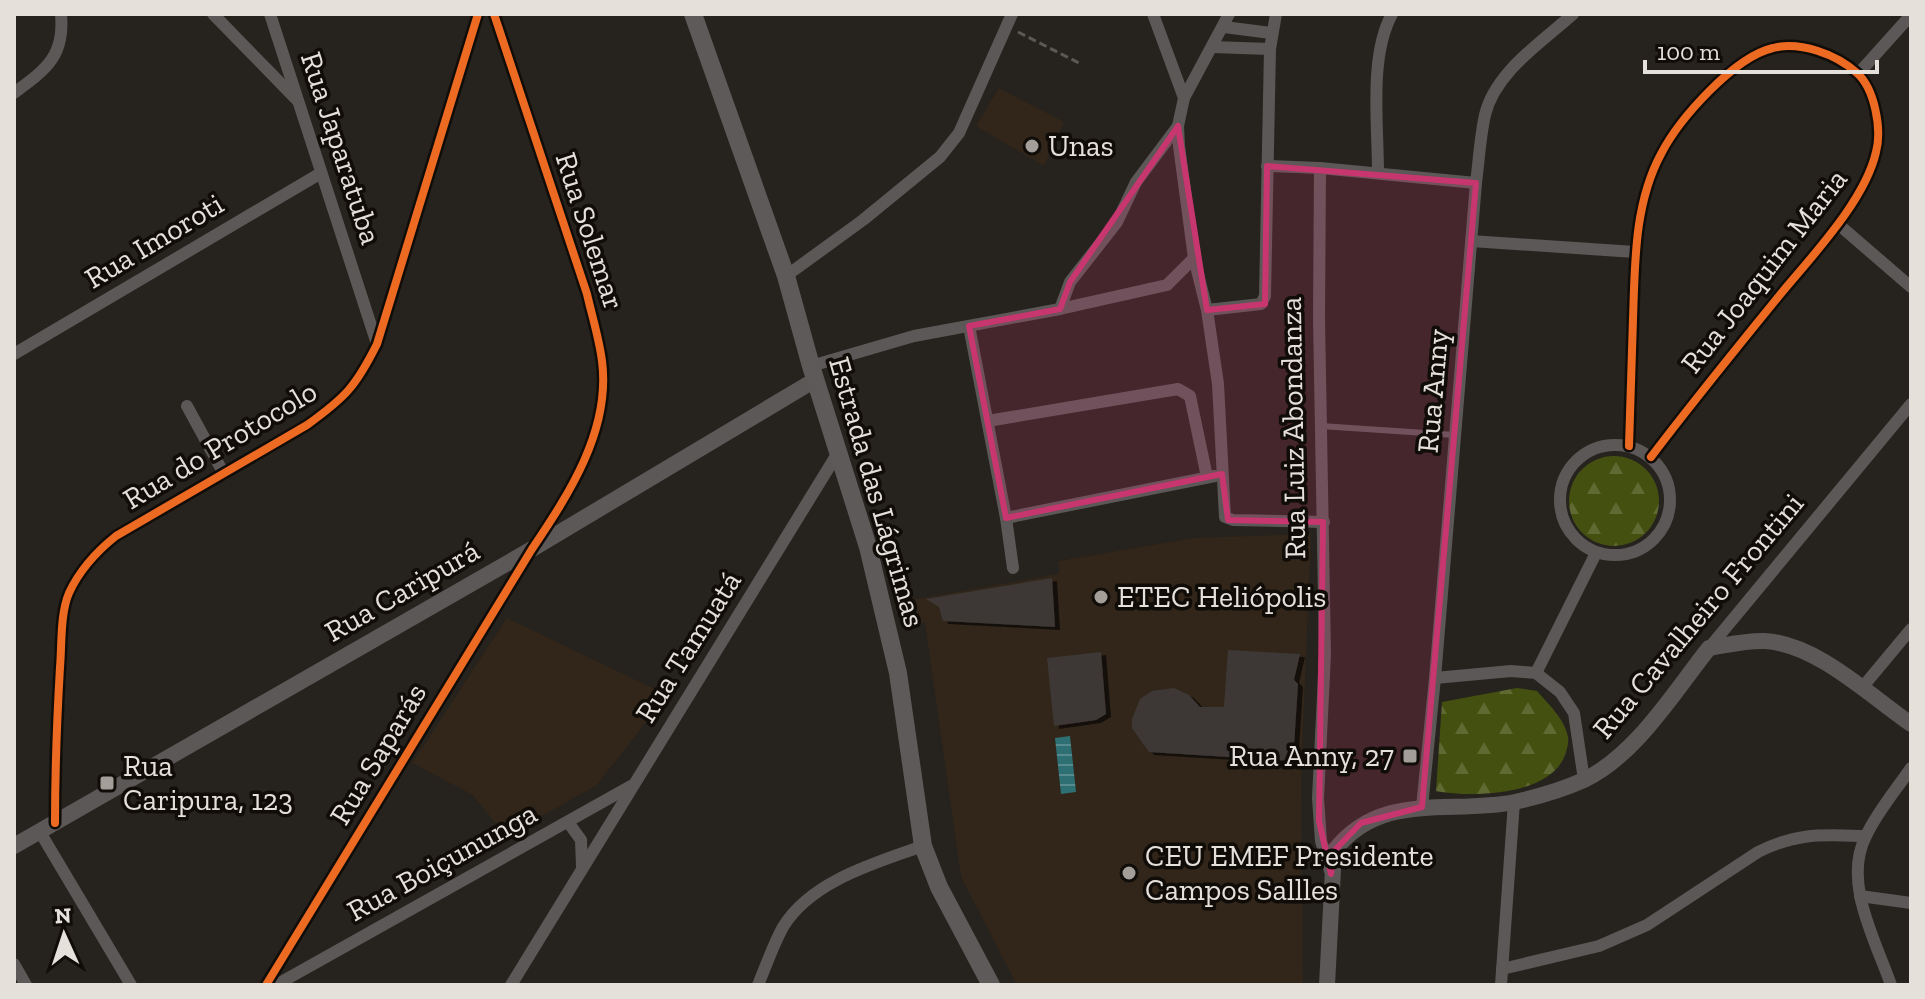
<svg xmlns="http://www.w3.org/2000/svg" width="1925" height="999" font-family="'Zilla Slab',serif">
	<style>
		.built { fill: #312619 }
		.forest { fill: url(#forest-firs) }
		.water { fill: url(#water-rules) }
		.building { fill: #3d3836; filter: url(#shadow) }
		.lines { fill: none; stroke-linecap: round; stroke-linejoin: round }
		.path { stroke: #5b5856; stroke-width: 3; stroke-dasharray: 8 4; stroke-linecap: butt }
		.service { stroke: #5c5858; stroke-width: 6 }
		.minor { stroke: #5c5858; stroke-width: 12 }
		.tertiary { stroke: #5c5858; stroke-width: 16 }
		.secondary { stroke: #5d5a59; stroke-width: 18 }
		.cycleway-casing { stroke: #100c08; stroke-width: 13 }
		.cycleway { stroke: #ed6a23; stroke-width: 8 }
		.marked { fill: #c7366e; fill-opacity: 0.2; stroke: #c7366e; stroke-width: 6; stroke-linejoin: round }
		.poi-dot { fill: #a39e98; stroke: #100c08; stroke-width: 3 }
		.labels { text-anchor: middle; dominant-baseline: central; stroke-width: 7; stroke-linejoin: round; paint-order: stroke }
		.poi-label { font-size: 30px; fill: #e6e0da; stroke: #100c08; text-anchor: start }
		.street-label { font-size: 30px; fill: #e6e0da; stroke: #100c08 }
	</style>
	<defs>
		<pattern id="forest-firs" width="22" height="20" patternUnits="userSpaceOnUse" patternTransform="scale(2)"><rect width="22" height="20" fill="#445010"/><path d="M5 1l3.5 6h-7zM16 11l3.5 6h-7z" fill="#5f6932"/></pattern>
		<pattern id="water-rules" width="6" height="5" patternUnits="userSpaceOnUse" patternTransform="scale(2)"><rect width="6" height="5" fill="#2e6f74"/><path d="M0 2.5h6" fill="none" stroke="#568a8e"/></pattern>
		<filter id="shadow"><feDropShadow dx="5" dy="3" stdDeviation="0" flood-color="#0009"/></filter>
	</defs>
	<rect width="100%" height="100%" fill="#26221d"/>
	<!-- built -->
	<g class="built">
		<polygon points="999,88 1064,122 1044,166 976,126"/>
		<polygon points="1311,534 1301,777 1303,985 1017,985 961,877 925,623 904,620 900,602 1059,574 1059,561 1194,538"/>
		<polygon points="507,618 667,695 597,785 506,836 473,795 412,763"/>
	</g>
	<!-- forest -->
	<g class="forest">
		<circle cx="1614" cy="501" r="45"/>
		<path d="M1517,688l20,3c11,13 28,28 31,46 1,6 -1,12 -3,18 -15,41 -93,43 -129,36l6,-89z"/>
	</g>
	<!-- water -->
	<polygon class="water" points="1070,736 1076,792 1061,794 1055,738"/>
	<!-- building -->
	<g class="building">
		<polygon points="1052,578 1055,627 943,621 939,607 926,599"/>
		<polygon points="1228,650 1300,654 1294,680 1298,684 1293,761 1149,752 1132,728 1132,719 1140,699 1152,691 1174,688 1189,695 1200,707 1224,707"/>
		<polygon points="1101,652 1106,714 1096,720 1054,726 1047,658"/>
	</g>
	<g class="lines">
		<!-- path -->
		<polyline class="path" points="1018,32 1079,63"/>
		<!-- service -->
		<polyline class="service" points="1321,426 1455,435"/>
		<!-- minor -->
		<g class="minor">
			<polyline points="213,14 297,100"/>
			<polyline points="270,14 377,344"/>
			<polyline points="1153,14 1184,98 1178,126 1179,146 1194,258 1207,310 1218,384 1225,517 1233,520 1324,522"/>
			<polyline points="1224,27 1271,33"/>
			<polyline points="1212,47 1270,49"/>
			<polyline points="1858,74 1911,15"/>
			<path d="M14,93c31,-23 51,-36 47,-79"/>
			<polyline points="1184,98 1229,14"/>
			<polyline points="1267,166 1320,168"/>
			<path d="M1378,172c0,-48 -9,-116 14,-158"/>
			<polyline points="1838,224 1911,287"/>
			<polyline points="1471,241 1635,252"/>
			<polyline points="786,276 863,220 940,157 959,133 1012,14"/>
			<polyline points="1060,309 1070,282 1117,222 1136,182 1178,126"/>
			<polyline points="1207,310 1261,304 1265,296 1270,49 1276,14"/>
			<polyline points="969,326 1006,518 1013,568"/>
			<polyline points="14,354 321,173"/>
			<polyline points="811,366 914,336 1060,309 1167,285 1194,258"/>
			<polyline points="187,406 224,474"/>
			<polyline points="988,421 1178,389 1190,396 1207,477"/>
			<circle cx="1615" cy="500" r="55"/>
			<path d="M1629,446c1,-42 3,-84 4,-127 2,-55 1,-115 28,-165 18,-35 73,-97 112,-106 27,-7 63,6 84,25 18,16 25,57 19,79 -11,49 -65,105 -97,144 -44,54 -87,107 -128,161"/>
			<polyline points="1006,518 1215,476"/>
			<polyline points="1709,648 1911,404"/>
			<polyline points="1536,673 1596,553"/>
			<polyline points="1435,678 1511,671 1536,673 1560,692 1574,713 1584,780"/>
			<polyline points="1861,689 1911,629"/>
			<path d="M1422,807l13,-129 41,-495c3,-23 4,-46 9,-68 10,-43 57,-73 88,-101"/>
			<polyline points="568,822 581,840 582,866"/>
			<path d="M55,823c0,-53 2,-104 5,-156 2,-23 0,-53 9,-74 11,-24 27,-41 47,-57l191,-111c39,-28 49,-39 70,-81l101,-330"/>
			<polyline points="40,832 131,985"/>
			<polyline points="1330,871 1321,841 1318,798 1325,654 1319,318 1320,168 1476,183"/>
			<polyline points="1860,896 1911,903"/>
			<polyline points="14,964 26,985"/>
			<path d="M1502,969l97,-23 48,-21 111,-73c40,-20 64,-17 107,-16"/>
			<path d="M266,985l266,-436c37,-55 79,-119 70,-188 -3,-23 -10,-45 -15,-67l-93,-280"/>
			<polyline points="276,985 631,786"/>
			<polyline points="511,985 839,451"/>
			<path d="M758,985c8,-19 15,-40 25,-58 28,-46 92,-64 140,-81"/>
			<polyline points="1501,985 1514,802"/>
			<path d="M1891,985c-15,-44 -49,-103 -25,-149 11,-24 30,-46 45,-68"/>
		</g>
		<!-- tertiary -->
		<g class="tertiary">
			<polyline points="14,846 532,549 815,380"/>
			<path d="M1327,985l7,-134c47,-61 116,-36 181,-49 22,-5 49,-13 69,-22 52,-25 90,-88 125,-132 19,-3 38,-8 56,-7 52,3 105,55 146,83"/>
		</g>
		<!-- secondary -->
		<polyline class="secondary" points="693,14 786,276 811,366 868,547 898,673 923,846 939,887 991,985"/>
		<!-- cycleway casing -->
		<g class="cycleway-casing">
			<g id="cycleway">
				<path d="M1629,446c1,-42 3,-84 4,-127 2,-55 1,-115 28,-165 18,-35 73,-97 112,-106 27,-7 63,6 84,25 18,16 25,57 19,79 -11,49 -65,105 -97,144 -44,54 -87,107 -128,161"/>
				<path d="M55,823c0,-53 2,-104 5,-156 2,-23 0,-53 9,-74 11,-24 27,-41 47,-57l191,-111c39,-28 49,-39 70,-81l101,-330"/>
				<path d="M266,985l266,-436c37,-55 79,-119 70,-188 -3,-23 -10,-45 -15,-67l-93,-280"/>
			</g>
		</g>
		<!-- cycleway -->
		<use href="#cycleway" class="cycleway"/>
	</g>
	<!-- marked area -->
	<path class="marked" d="M1178,126l29,184 58,-6 2,-138 209,17 -54,624 -61,16 -27,28 -3,23 -12,-53 4,-299 -95,-2 -6,-46 -216,44 -37,-192 91,-17 10,-27z"/>
	<!-- markers -->
	<g class="poi-dot">
		<circle cx="1032" cy="146" r="8"/>
		<circle cx="1101" cy="597" r="8"/>
		<rect x="1402" y="748" width="16" height="16" rx="4"/>
		<rect x="99" y="775" width="16" height="16" rx="4"/>
		<circle cx="1129" cy="873" r="8"/>
	</g>
	<g class="labels">
		<!-- poi labels -->
		<g class="poi-label">
			<text x="1048" y="146">Unas</text>
			<text x="1117" y="597">ETEC Heliópolis</text>
			<text x="1394" y="756" text-anchor="end">Rua Anny, 27</text>
			<text x="123" y="766">Rua<tspan x="123" dy="34">Caripura, 123</tspan></text>
			<text x="1145" y="856">CEU EMEF Presidente<tspan x="1145" dy="34">Campos Sallles</tspan></text>
		</g>
		<!-- street labels -->
		<g class="street-label">
			<text transform="translate(341 148) rotate(72)">Rua Japaratuba</text>
			<text transform="translate(590 231) rotate(72)">Rua Solemar</text>
			<text transform="translate(154 241) rotate(-31)">Rua Imoroti</text>
			<text transform="translate(1764 271) rotate(-52)">Rua Joaquim Maria</text>
			<text transform="translate(1433 391) rotate(-85)">Rua Anny</text>
			<text transform="translate(1293 428) rotate(-91)">Rua Luiz Abondanza</text>
			<text transform="translate(220 445) rotate(-31)">Rua do Protocolo</text>
			<text transform="translate(877 492) rotate(74)">Estrada das Lágrimas</text>
			<text transform="translate(402 591) rotate(-30)">Rua Caripurá</text>
			<text transform="translate(1698 616) rotate(-50)">Rua Cavalheiro Frontini</text>
			<text transform="translate(688 647) rotate(-58)">Rua Tamuatá</text>
			<text transform="translate(378 754) rotate(-59)">Rua Saparás</text>
			<text transform="translate(442 862) rotate(-29)">Rua Boiçununga</text>
		</g>
	</g>
	<!-- border -->
	<rect width="1925" height="999" fill="none" stroke="#e6e0da" stroke-width="32"/>
	<!-- north arrow -->
	<g transform="translate(64 935) rotate(357)" stroke="#100c08" stroke-width="6" paint-order="stroke">
	<path d="M0-6L14 30L0 20L-14 30Z" fill="#e6e0da"/>
	<text y="-12" font-size="22" font-weight="bold" text-anchor="middle" fill="#e6e0da">N</text>
	</g>
	<!-- scale -->
	<path d="M1645 60v12h232v-12" fill="none" stroke="#e6e0da" stroke-width="4"/>
	<text x="1657" y="60" font-size="24" fill="#e6e0da" stroke="#100c08" stroke-width="6" paint-order="stroke">100 m</text>
</svg>
